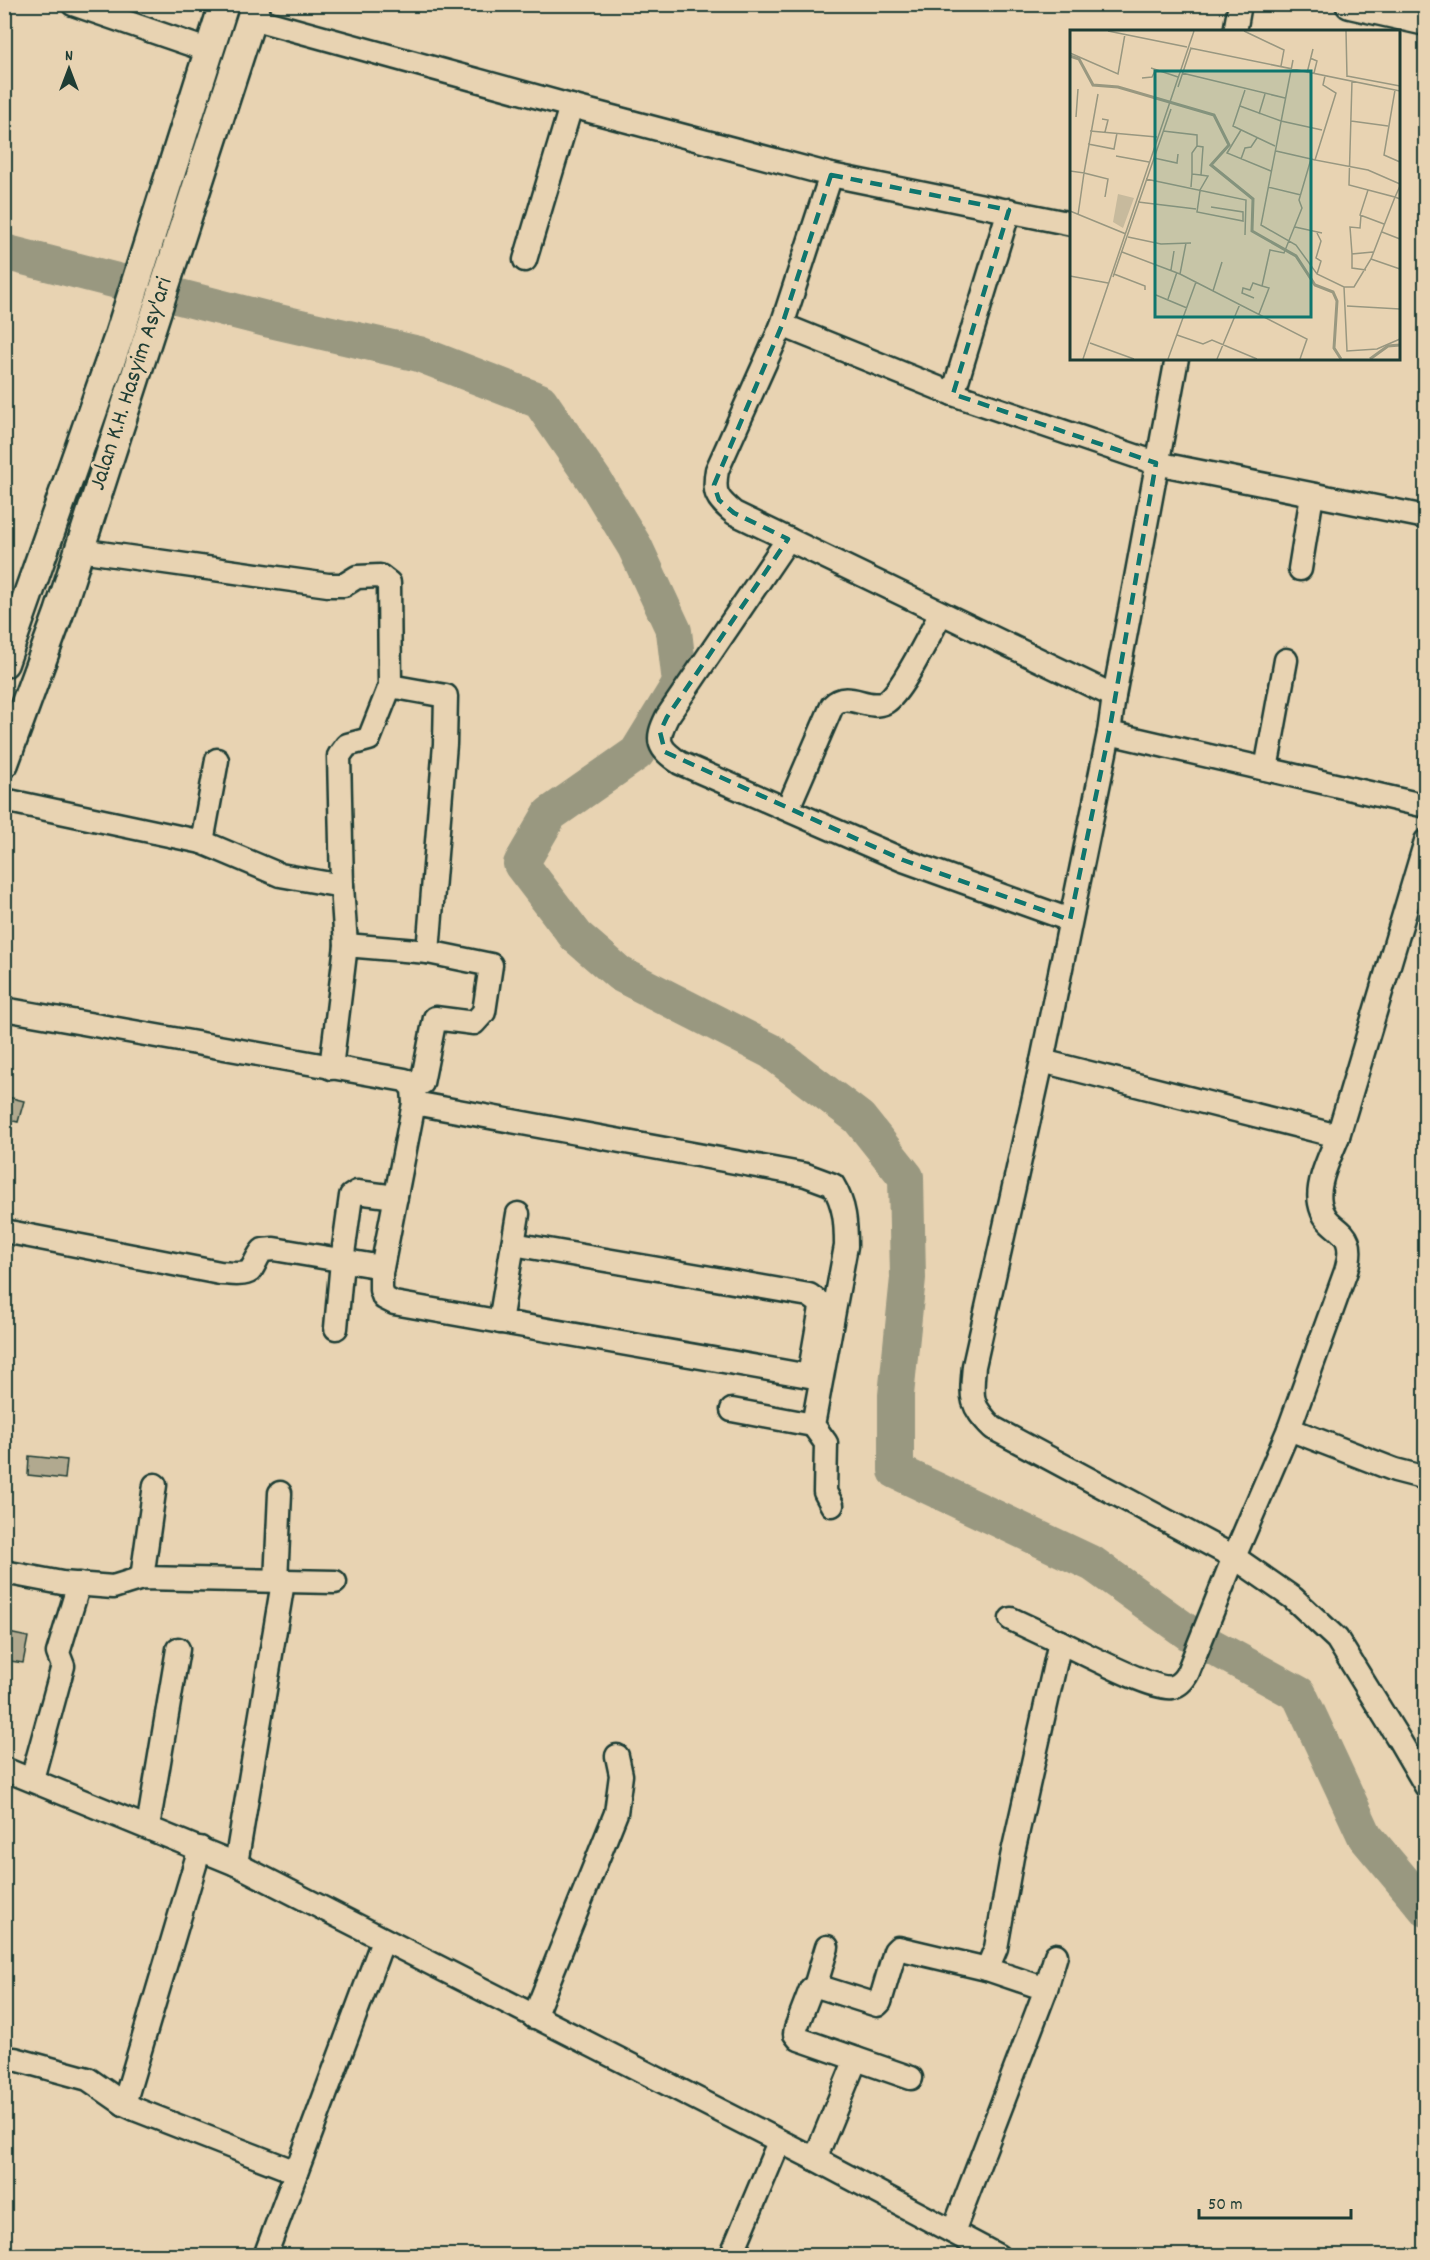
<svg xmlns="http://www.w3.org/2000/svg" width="1430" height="2260" font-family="Dekko,sans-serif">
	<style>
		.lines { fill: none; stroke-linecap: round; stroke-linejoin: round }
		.river { stroke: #999880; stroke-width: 36 }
		.building { fill: #b1a98f; stroke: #1f3d34; stroke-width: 1.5 }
		.minor-casing { stroke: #1f3d34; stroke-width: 27 }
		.major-casing { stroke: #1f3d34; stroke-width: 33 }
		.minor { stroke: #e8d3b2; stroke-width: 22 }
		.major { stroke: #e8d3b2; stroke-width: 28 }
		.marked { fill: none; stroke: #0f766e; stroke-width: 4.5; stroke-dasharray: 12 8; stroke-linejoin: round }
		.labels { text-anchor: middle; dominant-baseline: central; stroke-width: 6; stroke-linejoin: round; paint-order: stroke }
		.street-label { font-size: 24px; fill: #1f3d34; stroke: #e8d3b2 }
		.inset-river { fill: none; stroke: #999880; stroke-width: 3 }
		.inset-road { fill: none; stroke: #989780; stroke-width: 1.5 }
		.view { fill: #0f766e; fill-opacity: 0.15; stroke: #0f766e; stroke-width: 3 }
		.inset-edge { fill: none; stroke: #1f3d34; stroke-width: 3 }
	</style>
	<rect width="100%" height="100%" fill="#e8d3b2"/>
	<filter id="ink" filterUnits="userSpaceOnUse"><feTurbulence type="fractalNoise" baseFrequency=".0167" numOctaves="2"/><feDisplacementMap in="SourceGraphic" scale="12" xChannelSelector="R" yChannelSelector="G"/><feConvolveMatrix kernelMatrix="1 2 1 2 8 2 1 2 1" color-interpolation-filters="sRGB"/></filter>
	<g filter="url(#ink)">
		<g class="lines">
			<!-- river -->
			<polyline class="river" points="4,252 270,320 419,354 540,401 596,483 635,547 674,631 680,683 637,753 550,814 521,864 576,936 620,974 771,1051 859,1118 906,1177 908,1278 896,1395 896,1471 1093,1564 1193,1636 1299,1694 1365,1836 1426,1909"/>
		</g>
		<!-- building -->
		<g class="building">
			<polygon points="4,1096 24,1101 18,1122 4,1119"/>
			<polygon points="29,1456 67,1460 65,1479 28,1475"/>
			<polygon points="4,1632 28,1637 23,1663 4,1660"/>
		</g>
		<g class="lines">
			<!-- minor casing -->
			<g class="minor-casing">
				<g id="minor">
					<polyline points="73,4 210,51"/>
					<polyline points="251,18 571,106 831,175 1072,224"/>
					<polyline points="1235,32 1240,4"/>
					<path d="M831,175l-49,150 -65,145c-4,23 -1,28 17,43l380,183"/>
					<polyline points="525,260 571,106"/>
					<polyline points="782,325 953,394 1156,463 1426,517"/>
					<path d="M1177,358l-63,338 -5,37 -67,328 -68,305c-3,33 -4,39 19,62l241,129 59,41 44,41 61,99 28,48"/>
					<polyline points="953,394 1009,210"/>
					<path d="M788,539l-121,178c-12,24 -9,31 13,46l223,97 167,60"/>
					<polyline points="79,550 328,585 344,585 357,577 380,576 389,583 390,686 369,739 347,745 339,756 342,886 346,945"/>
					<polyline points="1300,569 1312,495"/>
					<polyline points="390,686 446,696 445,744 428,952 491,965 484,1012 474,1023 435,1018 422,1083 413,1088"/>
					<polyline points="1109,733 1426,806"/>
					<polyline points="1266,769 1286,660"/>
					<polyline points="4,800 202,842 217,760"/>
					<path d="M788,808l44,-102c16,-17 36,6 54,-4 17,-11 43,-68 55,-88"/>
					<polyline points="202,842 280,875 342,886"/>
					<path d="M4,1009l401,71 8,8 1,15 392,72 27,10c12,20 13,38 13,61l-33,179 13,18 -1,49 7,13"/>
					<polyline points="1042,1061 1338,1136"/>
					<polyline points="331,1068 346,945 428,952"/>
					<polyline points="414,1103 381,1273 381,1290 384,1298 394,1303 809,1376 821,1308 820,1303 809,1295 513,1244"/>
					<path d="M4,1231l216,42c7,0 23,3 30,-2 5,-6 7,-15 13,-21l11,-1 108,18"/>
					<polyline points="500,1322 518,1214"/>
					<polyline points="336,1328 342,1261 351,1196 357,1192 396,1197"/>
					<polyline points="732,1410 813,1425"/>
					<polyline points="1289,1429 1395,1470 1426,1478"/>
					<polyline points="4,1572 62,1583 113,1587 142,1578 335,1582"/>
					<polyline points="142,1578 155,1485"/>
					<polyline points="276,1582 280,1493"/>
					<polyline points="1011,1619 1060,1642"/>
					<polyline points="4,1769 236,1864 815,2159 998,2256"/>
					<polyline points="32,1779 63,1666 58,1653 79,1584"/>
					<polyline points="148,1827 178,1649"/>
					<polyline points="236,1864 283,1582"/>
					<polyline points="815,1987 827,1947"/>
					<polyline points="1046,1989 1056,1955"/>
					<polyline points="534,2017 616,1813 621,1775 617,1756"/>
					<polyline points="15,2059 88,2079 124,2104 137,2110 296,2172"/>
					<polyline points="911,2078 799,2039 795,2034 796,2028 811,1989 820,1987 877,2005 880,2002 895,1951 898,1948 987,1969"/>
					<polyline points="124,2104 200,1848"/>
					<polyline points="815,2159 856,2059"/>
					<path d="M953,2232l93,-243 -59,-20 9,-21 16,-91 48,-215c20,9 94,49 112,45 8,-2 13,-9 16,-15l46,-115 55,-128 57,-158c14,-48 -20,-35 -26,-68 -4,-21 11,-48 18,-67l88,-295"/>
					<polyline points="265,2256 383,1940"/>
					<polyline points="731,2256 779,2142"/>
				</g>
			</g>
			<!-- major casing -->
			<g class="major-casing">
				<g id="major">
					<polyline points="1350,4 1426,21"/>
					<polyline points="4,663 119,336 224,4"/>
					<polyline points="4,763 59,613 256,4"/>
				</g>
			</g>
			<!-- minor -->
			<use href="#minor" class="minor"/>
			<!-- major -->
			<use href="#major" class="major"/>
		</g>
	</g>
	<!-- marked area -->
	<path class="marked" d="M831,175l178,35 -56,184 203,69 -47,270 -39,187 -167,-60 -238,-108 -5,-20 7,-15 121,-178 -54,-26 -15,-13 -5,-15 68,-160z"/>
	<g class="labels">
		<!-- street labels -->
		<g class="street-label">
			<text transform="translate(132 384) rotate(-72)">Jalan K.H. Hasyim Asy'ari</text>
		</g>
	</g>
	<!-- overview -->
	<g transform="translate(1070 30)">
		<rect width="330" height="330" fill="#e8d3b2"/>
		<path d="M48,164l16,4 -11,30 -10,-6z" fill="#c7ba9d"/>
		<path class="inset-river" d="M0,26l9,3 14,26 25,2 96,28 15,30 -18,20 42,34 -1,32 44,25 19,29 18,7 4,9 -3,47 7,11M300,329l18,-13 12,-1"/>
		<path class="inset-road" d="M38,1l79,16M174,1l40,19 -3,16M276,1l1,46M120,18l210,43M0,23l48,21 7,-40M240,28l7,3 -3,12M223,30l-32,165 35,20 21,29 27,13h10l17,-28 24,-62 5,2M81,38l27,9M112,43l103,25M237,43l6,-24M255,46l-2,9 13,8 -21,67 53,10 32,14M277,46l53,10M72,48l10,-1 4,-8M282,51l-3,104 46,12 5,-11M108,57l13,-39M175,60l-12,36 42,20M325,60l-11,65 16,7M170,76l41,15 41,9M189,84l6,-20M6,87l2,-28M32,89l6,1 -3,12M281,91l37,5M171,100l-14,23 44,18M20,101l67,6M93,101l34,4v11l-5,7v21M18,114l26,5 3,-16M127,116l6,1 -2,28 7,1 -8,14M206,121l35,8M46,126l33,6M84,128l23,5 1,-9M171,129l4,-11 6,-1 6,-9M0,141l14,2 14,-79M76,149l100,21 -1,35M121,157l1,-13 9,1M198,157l33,8M298,160l-8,25 24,9M130,161l-3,21 46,9v-9l-32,-5M68,172l58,7M0,181l56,23M8,185l6,-42 24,6 -3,18M225,197l27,6M312,202l18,7M247,203l4,8 -5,17 5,3 -4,13M58,207l33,7 30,-1M52,222l58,22 127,65 -7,20M282,224l-2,-27 10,1 1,-13M301,229l29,10M101,240l3,-19M296,240l-14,-2v-14l21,-2M44,244l31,12v4M110,244l6,-31M0,246l38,7M43,247l58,-168M274,257l3,64 30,-2 23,-10M143,261l9,-29M86,265l31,13M184,268l-12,-5 1,-5 7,2 3,-7 9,3M98,269l9,-27M277,276l53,3M189,284l10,-26 -7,-2 8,-36 14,3 18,-45 -3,-8 12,-41 4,1M107,305l26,9 9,-4 45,19M20,313l44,16M13,329l111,-328M98,329l28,-77M147,329l23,-55"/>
		<path class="view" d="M85,41h156v246h-156z"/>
		<rect width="330" height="330" class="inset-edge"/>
	</g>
	<!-- margin -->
	<rect width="1430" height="2260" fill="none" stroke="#e8d3b2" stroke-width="24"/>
	<rect x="12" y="12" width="1406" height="2236" fill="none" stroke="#1f3d34" stroke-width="2" filter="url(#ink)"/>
	<!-- north arrow -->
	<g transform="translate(69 69)" stroke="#e8d3b2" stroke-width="4.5" paint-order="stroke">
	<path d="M0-4.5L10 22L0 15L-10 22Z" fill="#1f3d34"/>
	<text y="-9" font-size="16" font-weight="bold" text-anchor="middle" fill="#1f3d34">N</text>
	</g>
	<!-- scale -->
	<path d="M1199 2209v9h152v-9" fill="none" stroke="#1f3d34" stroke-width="3"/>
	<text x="1208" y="2209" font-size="18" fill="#1f3d34" stroke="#e8d3b2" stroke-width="4.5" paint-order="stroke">50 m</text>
</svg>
